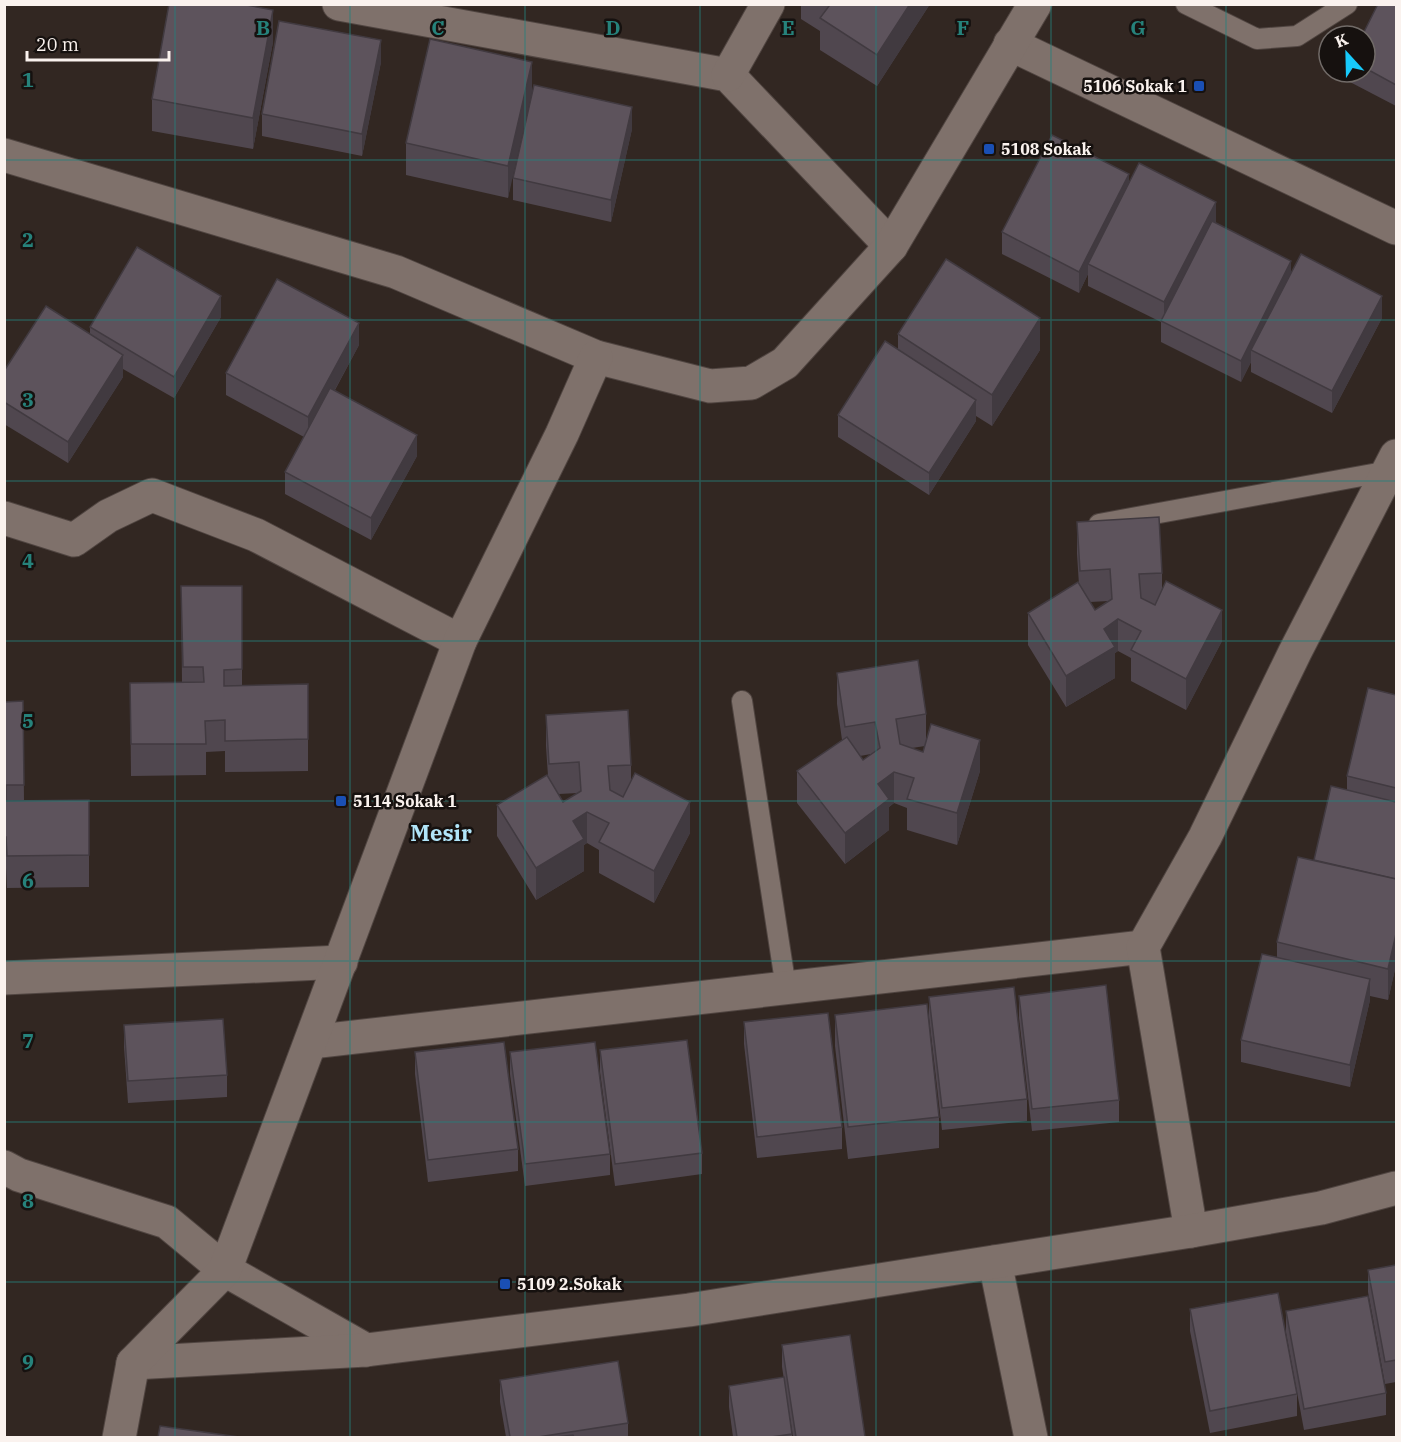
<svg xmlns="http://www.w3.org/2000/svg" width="1401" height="1442" font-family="'IBM Plex Serif',serif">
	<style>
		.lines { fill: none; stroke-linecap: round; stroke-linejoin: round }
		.service-casing { stroke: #504541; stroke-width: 22 }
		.minor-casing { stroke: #504541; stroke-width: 35 }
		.service { stroke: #7f716b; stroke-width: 20 }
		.minor { stroke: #7f716b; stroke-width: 33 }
		.wall { fill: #50474f; fill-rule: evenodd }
		.shaded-wall { fill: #413a40 }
		.building { fill: #5d535c; stroke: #413a40; stroke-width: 1.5 }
		.grid { fill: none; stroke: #26827b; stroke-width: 1.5; stroke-opacity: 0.55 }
		.transit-dot { fill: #1a4fb4; stroke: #16110f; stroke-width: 2 }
		.labels { text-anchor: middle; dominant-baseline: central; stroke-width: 5; stroke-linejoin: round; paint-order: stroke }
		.poi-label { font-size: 16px; font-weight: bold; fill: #faf2ee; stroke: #16110f; text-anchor: start }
		.district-label { font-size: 22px; font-weight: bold; fill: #b1e5f9; stroke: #16110f }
		.grid-label { font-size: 20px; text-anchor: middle; font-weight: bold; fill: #26827b; stroke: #16110f; stroke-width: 5; stroke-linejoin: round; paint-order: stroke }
	</style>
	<rect width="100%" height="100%" fill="#322722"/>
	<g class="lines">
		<!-- service casing -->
		<g class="service-casing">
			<g id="service">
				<polyline points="1186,4 1257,39 1297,36 1347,4"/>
				<polyline points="1099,524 1389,471"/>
				<polyline points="742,701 786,988"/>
			</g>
		</g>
		<!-- minor casing -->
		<g class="minor-casing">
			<g id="minor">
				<polyline points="339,4 728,75 891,246"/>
				<polyline points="1010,44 1396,228"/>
				<polyline points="728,75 768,4"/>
				<polyline points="4,155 396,272 596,357 710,386 751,383 785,363 891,246 1035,4"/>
				<polyline points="4,518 74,540 108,516 152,495 256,535 460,641"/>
				<polyline points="4,978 341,962"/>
				<polyline points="311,1042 1143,947"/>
				<polyline points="4,1167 19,1175 167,1222 225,1270 366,1350"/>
				<polyline points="1191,1231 1143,947 1205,837 1295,652 1396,456"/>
				<polyline points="995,1262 1031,1438"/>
				<polyline points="133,1363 366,1350 689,1310 1191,1231 1321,1208 1396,1188"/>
				<polyline points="119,1438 133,1363 225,1270 460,641 562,434 596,357"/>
			</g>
		</g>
		<!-- service -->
		<use href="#service" class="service"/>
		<!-- minor -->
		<use href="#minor" class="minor"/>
	</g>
	<!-- wall -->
	<g class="wall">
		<polygon points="801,4 930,4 877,86 820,50 820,31 801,19"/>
		<polygon points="1396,4 1396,106 1350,82 1350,72 1365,72 1365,36"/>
		<polygon points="273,42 253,149 152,131 152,99"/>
		<polygon points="381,62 362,156 262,136 262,114"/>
		<polygon points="532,62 508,198 406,175 406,143"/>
		<polygon points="632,129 611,222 513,200 513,178"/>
		<polygon points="1129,184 1216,223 1291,273 1382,318 1332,413 1251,372 1251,362 1241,382 1161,342 1161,322 1088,286 1088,274 1079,293 1002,254 1002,232"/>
		<polygon points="221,317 174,398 123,369 123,377 68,463 4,424 4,371 90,334 90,327"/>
		<polygon points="898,334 1040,350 992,426 976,416 976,421 929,495 838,437 838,415 898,349"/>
		<polygon points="359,345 335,390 417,456 371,540 285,494 285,472 304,437 226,395 226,373"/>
		<path d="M1077,522l85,51v17l60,51 -36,69 -55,-29v-23l-13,-7 -3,2v25l-49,29 -38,-62v-32l51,-28 -2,-31zM1109,601l-14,9 -5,-8z"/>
		<polygon points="181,586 242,586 242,686 308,684 308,771 225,772 225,751 206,752 206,775 131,776 130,683 182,682"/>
		<path d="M837,673l89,41v29l54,28 -23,74 -50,-15v-22l-13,-5 -5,4v23l-44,34 -48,-61v-32l45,-31 -5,-36zM925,746l-2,6 -11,-4zM871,754l-8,6 -3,-4z"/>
		<polygon points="1396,695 1396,965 1388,1000 1370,996 1370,1000 1350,1087 1241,1062 1241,1040 1277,957 1277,942 1314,860 1347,790 1347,776"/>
		<polygon points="23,701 24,801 89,800 89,887 7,888 6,868 4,868 4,702"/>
		<path d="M546,715l85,50v16l59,52 -36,70 -55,-30v-23l-12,-7 -3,2v26l-48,29 -39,-64v-31l51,-29 -2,-30zM578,793l-15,9 -4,-8z"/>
		<polygon points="1019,996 1119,1100 1119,1122 1032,1131 1019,1018"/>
		<polygon points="929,997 1027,1099 1027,1121 942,1130 929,1018"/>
		<polygon points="835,1015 939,1117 939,1148 848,1159 835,1046"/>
		<polygon points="744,1022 842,1127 842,1149 757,1158 744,1044"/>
		<polygon points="124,1025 227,1075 227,1097 128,1103 124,1047"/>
		<polygon points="600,1050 702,1153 702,1174 615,1186 600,1072"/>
		<polygon points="415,1052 518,1149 518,1171 428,1182 415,1074"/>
		<polygon points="510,1052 610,1154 610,1175 525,1186 510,1074"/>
		<polygon points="1396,1265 1396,1382 1385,1384 1368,1292 1368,1270"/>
		<polygon points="1190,1309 1297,1394 1297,1416 1210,1433 1190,1331"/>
		<polygon points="1286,1311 1386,1393 1386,1415 1304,1430 1286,1333"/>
		<polygon points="782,1345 865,1437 793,1437 782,1367"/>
		<polygon points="500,1380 628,1423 628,1437 506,1437 500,1402"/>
		<polygon points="729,1386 792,1434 792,1437 733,1437 729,1407"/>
	</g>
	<!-- shaded-wall -->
	<g class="shaded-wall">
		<polygon points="910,4 930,4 877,86 877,55"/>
		<polygon points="273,10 273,42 253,149 253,118"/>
		<polygon points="381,40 381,62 362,156 362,134"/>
		<polygon points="532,62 532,93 508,198 508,166"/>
		<polygon points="632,107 632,129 611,222 611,200"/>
		<polygon points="1129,174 1129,196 1088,264 1088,274 1079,293 1079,272"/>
		<polygon points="1216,202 1216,224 1164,322 1164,302"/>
		<polygon points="1291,261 1291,283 1251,350 1251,362 1241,382 1241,361"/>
		<polygon points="221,296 221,317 174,398 174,377"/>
		<polygon points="1382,296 1382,318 1332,413 1332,391"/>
		<polygon points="1040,318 1040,350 992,426 992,395"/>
		<polygon points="359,323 359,345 308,439 308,417"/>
		<polygon points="123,355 123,377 68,463 68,442"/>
		<polygon points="976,400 976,421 929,495 929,473"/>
		<polygon points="417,435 417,456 371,540 371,518"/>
		<polygon points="1222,610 1222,641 1186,710 1186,679"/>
		<polygon points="1118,619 1118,651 1115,653 1115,678 1066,707 1066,676 1104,629"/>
		<polygon points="980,740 980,771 957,845 957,813"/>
		<polygon points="894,772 894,803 889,807 889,830 845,864 845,833 878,784"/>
		<polygon points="690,802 690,833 654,903 654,871"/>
		<polygon points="587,812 587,843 584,845 584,871 536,900 536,868 573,821"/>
		<polygon points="1396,934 1396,965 1388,1000 1388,969"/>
		<polygon points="1370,979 1370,1000 1350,1087 1350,1065"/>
	</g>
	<!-- building -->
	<g class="building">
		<polygon points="169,4 241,4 273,10 253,118 152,99"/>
		<polygon points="827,4 910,4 877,55 820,18 829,6"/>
		<polygon points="1378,4 1396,4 1396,85 1365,68 1365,36 1362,36"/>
		<polygon points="279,21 381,40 362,134 262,114"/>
		<polygon points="430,39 532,62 508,166 406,143"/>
		<polygon points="534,85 632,107 611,200 513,178"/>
		<polygon points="1052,135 1129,174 1079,272 1002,232"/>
		<polygon points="1139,163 1216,202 1164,302 1088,264"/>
		<polygon points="1212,221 1291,261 1241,361 1161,321"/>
		<polygon points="137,247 221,296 174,377 90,327"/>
		<polygon points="1301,254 1382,296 1332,391 1251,350"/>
		<polygon points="946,259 1040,318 992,395 898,334"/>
		<polygon points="277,279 359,323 308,417 226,373"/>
		<polygon points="46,306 123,355 68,442 4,402 4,371"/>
		<polygon points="885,341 976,400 929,473 838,415"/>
		<polygon points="330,388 417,435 371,518 285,472"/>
		<polygon points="1159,517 1162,573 1139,574 1141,598 1155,605 1166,581 1222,610 1186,679 1131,650 1141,631 1118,619 1104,629 1115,647 1066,676 1028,613 1078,582 1095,610 1112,599 1110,569 1080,571 1077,522"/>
		<polygon points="181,586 242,586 242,669 224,670 224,686 308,684 308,739 225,741 225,720 205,721 206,744 131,744 130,683 204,682 203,667 183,667"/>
		<polygon points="918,660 926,714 896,719 900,744 923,752 931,724 980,740 957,813 907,799 914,778 894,772 878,784 889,799 845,833 797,771 847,737 863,760 880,748 875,722 845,727 837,673"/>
		<polygon points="1368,688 1396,695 1396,788 1347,776"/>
		<polygon points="23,701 24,785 6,785 6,801 89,800 89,855 7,856 6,837 4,837 4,702"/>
		<polygon points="628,710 631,765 608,766 610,790 623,797 635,773 690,802 654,871 599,842 609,823 587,812 573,821 584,839 536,868 497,805 547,775 563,802 581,791 579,762 549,764 546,715"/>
		<polygon points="1331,786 1396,802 1396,879 1314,860"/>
		<polygon points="1298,857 1396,879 1396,934 1388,969 1277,942"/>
		<polygon points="1262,954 1370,979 1350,1065 1241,1040"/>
		<polygon points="1106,985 1119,1100 1032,1109 1019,996"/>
		<polygon points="1014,987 1027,1099 942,1108 929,997"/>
		<polygon points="927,1004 939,1117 848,1127 835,1015"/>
		<polygon points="828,1013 842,1127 757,1137 744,1022"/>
		<polygon points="223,1019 227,1075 128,1081 124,1025"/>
		<polygon points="687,1040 702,1153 615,1164 600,1050"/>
		<polygon points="504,1042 518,1149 428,1160 415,1052"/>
		<polygon points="595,1042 610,1154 525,1164 510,1052"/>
		<polygon points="1396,1265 1396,1360 1385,1362 1368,1270"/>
		<polygon points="1278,1293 1297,1394 1210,1411 1190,1309"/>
		<polygon points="1368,1296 1386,1393 1304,1409 1286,1311"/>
		<polygon points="850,1335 865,1437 796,1437 782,1345"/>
		<polygon points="618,1361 628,1423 538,1437 510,1437 500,1380"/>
		<polygon points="784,1377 792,1434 771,1437 737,1437 729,1386"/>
		<polygon points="160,1426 239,1437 158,1437"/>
		<polygon points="573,1435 574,1437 556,1437"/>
	</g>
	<!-- grid -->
	<path class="grid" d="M175,4v1434M350,4v1434M525,4v1434M700,4v1434M876,4v1434M1051,4v1434M1226,4v1434M4,160h1392M4,320h1392M4,481h1392M4,641h1392M4,801h1392M4,961h1392M4,1122h1392M4,1282h1392"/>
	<!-- markers -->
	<g class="transit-dot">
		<rect x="1193" y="80" width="12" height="12" rx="3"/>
		<rect x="983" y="143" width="12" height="12" rx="3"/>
		<rect x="335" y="795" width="12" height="12" rx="3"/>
		<rect x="499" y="1278" width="12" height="12" rx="3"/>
	</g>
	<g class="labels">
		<!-- poi labels -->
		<g class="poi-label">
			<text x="1187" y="86" text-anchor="end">5106 Sokak 1</text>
			<text x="1001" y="149">5108 Sokak</text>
			<text x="353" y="801">5114 Sokak 1</text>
			<text x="517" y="1284">5109 2.Sokak</text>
		</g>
		<!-- district labels -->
		<g class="district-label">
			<text x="441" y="832">Mesir</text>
		</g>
	</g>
	<g class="grid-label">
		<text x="263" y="35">B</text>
		<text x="438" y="35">C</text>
		<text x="613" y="35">D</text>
		<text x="788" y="35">E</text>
		<text x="963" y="35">F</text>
		<text x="1138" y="35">G</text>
		<text x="28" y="87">1</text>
		<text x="28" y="247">2</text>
		<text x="28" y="407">3</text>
		<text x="28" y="568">4</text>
		<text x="28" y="728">5</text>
		<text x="28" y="888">6</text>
		<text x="28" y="1048">7</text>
		<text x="28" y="1208">8</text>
		<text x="28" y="1369">9</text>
	</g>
	<!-- border -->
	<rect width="1401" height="1442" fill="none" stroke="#faf2ee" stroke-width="12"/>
	<!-- north arrow -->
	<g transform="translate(1347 54) rotate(338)"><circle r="28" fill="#16110f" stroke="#716b68" stroke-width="1.5"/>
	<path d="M0-4.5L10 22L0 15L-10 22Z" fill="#17cafb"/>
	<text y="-9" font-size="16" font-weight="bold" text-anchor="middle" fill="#faf2ee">K</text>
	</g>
	<!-- scale -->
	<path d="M27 51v9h142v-9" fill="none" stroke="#faf2ee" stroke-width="3"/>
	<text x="36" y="51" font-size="18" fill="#faf2ee" stroke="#16110f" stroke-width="4.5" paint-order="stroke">20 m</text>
</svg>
